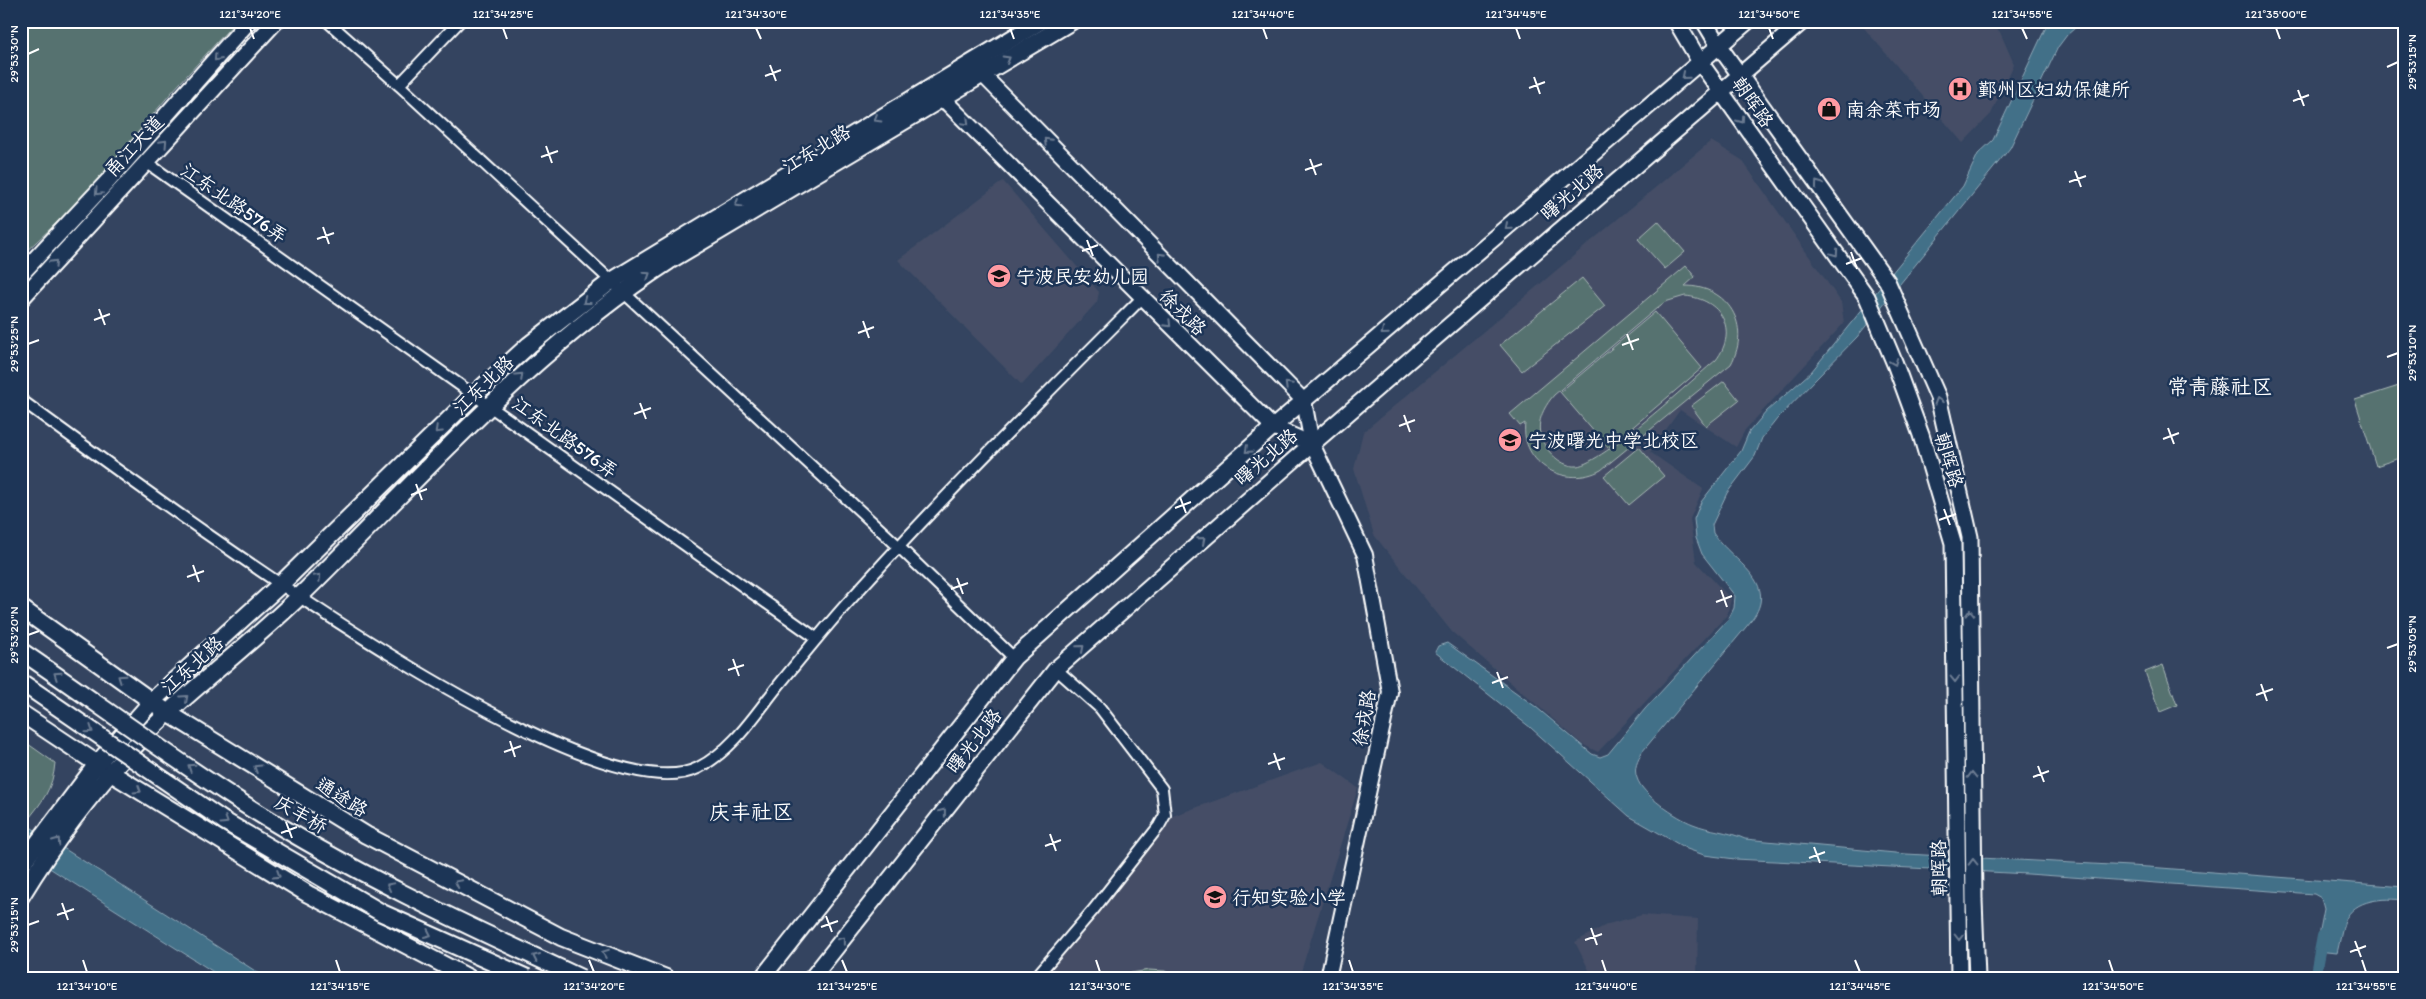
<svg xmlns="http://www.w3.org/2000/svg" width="2426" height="999" font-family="Itim,'LXGW WenKai TC',sans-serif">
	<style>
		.built { fill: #444e66 }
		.green { fill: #56726f; stroke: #aab8b7; fill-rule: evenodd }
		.water { fill: #436f88; stroke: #8ea9b8 }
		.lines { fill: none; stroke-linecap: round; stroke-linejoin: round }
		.canal { stroke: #436f88; stroke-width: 12 }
		.minor-casing { stroke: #fff; stroke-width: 14 }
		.tertiary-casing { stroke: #fff; stroke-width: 18 }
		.secondary-casing { stroke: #fff; stroke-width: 19 }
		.primary-casing { stroke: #fff; stroke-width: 20 }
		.minor { stroke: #1d3557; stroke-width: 10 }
		.tertiary { stroke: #1d3557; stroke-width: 14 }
		.secondary { stroke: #1d3557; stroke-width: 15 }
		.primary { stroke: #1d3557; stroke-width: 16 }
		.primary-bridge-casing { stroke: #fff; stroke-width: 20; stroke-linecap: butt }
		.primary-bridge { stroke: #1d3557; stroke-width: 16 }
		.oneway { stroke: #6c7c92 }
		.ticks { fill: none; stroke: #fff; stroke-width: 2 }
		.labels { text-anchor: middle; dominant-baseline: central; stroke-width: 5; stroke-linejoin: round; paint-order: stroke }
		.poi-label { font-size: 19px; fill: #fff; stroke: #1d3557; text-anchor: start }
		.street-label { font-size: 19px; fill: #fff; stroke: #1d3557 }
		.quarter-label { font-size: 21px; fill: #fff; stroke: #1d3557 }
		.neatline { fill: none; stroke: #fff; stroke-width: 2 }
		.ticks-label { font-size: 12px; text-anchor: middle; fill: #fff }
	</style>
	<rect width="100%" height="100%" fill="#344460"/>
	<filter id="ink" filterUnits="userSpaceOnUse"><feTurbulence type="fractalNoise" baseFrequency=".02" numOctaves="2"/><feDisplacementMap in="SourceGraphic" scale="10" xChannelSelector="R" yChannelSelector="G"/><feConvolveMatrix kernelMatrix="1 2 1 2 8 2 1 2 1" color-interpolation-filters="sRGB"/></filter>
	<g filter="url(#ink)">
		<!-- built -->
		<g class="built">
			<polygon points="1858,21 1989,21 2000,32 2014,64 1991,114 1963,143"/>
			<polygon points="1711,141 1742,160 1841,302 1844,323 1745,430 1736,447 1680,410 1650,452 1703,489 1690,519 1696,562 1731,599 1727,615 1598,752 1582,744 1452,632 1374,535 1354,469 1363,432"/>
			<polygon points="1003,181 1099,292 1097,302 1022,385 898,260"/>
			<polygon points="1322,762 1358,788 1299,978 1044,978 1170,817"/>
			<polygon points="1642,915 1698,919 1697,978 1593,978 1575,942 1608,924"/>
		</g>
		<!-- green -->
		<g class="green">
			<polygon points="21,21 236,21 171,93 79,202 21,256"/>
			<polygon points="1658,221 1685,252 1665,269 1638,239"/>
			<path d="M1686,266l9,11 -10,9c43,0 67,39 46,78l-130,106c-34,19 -81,-5 -76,-47l-5,3 -10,-12zM1685,296c36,3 54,34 31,64 -25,21 -113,103 -139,106 -15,1 -29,-13 -35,-26 -7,-16 1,-32 12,-45l103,-87 8,-6z"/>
			<polygon points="1582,278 1605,306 1522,371 1500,345"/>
			<polygon points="1655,312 1702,368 1608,448 1560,392"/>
			<polygon points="1724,381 1739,400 1706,426 1691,406"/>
			<polygon points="2405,384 2405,456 2376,466 2355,400"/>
			<polygon points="1639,447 1664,476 1629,505 1604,476"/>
			<polygon points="2163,665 2177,705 2160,712 2145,672"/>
			<path d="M21,739l34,24c-2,26 -13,39 -29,59l-5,-3z"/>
			<polygon points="1149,970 1165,971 1176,978 1121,978 1131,973"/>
		</g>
		<!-- water -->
		<g class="water">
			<path d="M2054,21h29l-16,14 -9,12 -48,101 -153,189 -80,82 -15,19 -7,18 -28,37 -15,32 1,8c20,30 68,49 38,88l-109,131c-4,9 -9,16 -5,26 5,17 40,40 56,46 17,7 35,7 52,15l161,15 242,13 257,20v13c-20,-2 -51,-2 -60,21 -4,10 -5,21 -8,32l-21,-2 8,-42 -3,-11 -7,-4 -286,-20 -293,-15 -31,-4 -17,-6 -58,-33 -98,-88 -96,-76 3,-6 9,-3 89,64 56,47 8,3 8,-3 37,-45 84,-91 5,-10 1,-12 -33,-42 -6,-16 -2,-19 7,-17 40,-51 8,-19 18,-21 44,-39 152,-186 15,-32 15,-14 52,-111z"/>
			<polygon points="21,821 260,974 267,978 223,978 21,850"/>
		</g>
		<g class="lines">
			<!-- canal -->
			<polyline class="canal" points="2315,978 2323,936"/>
			<!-- minor casing -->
			<g class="minor-casing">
				<g id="minor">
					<polyline points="327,21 399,85 898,546 1014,658"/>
					<polyline points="399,85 460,21"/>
					<polyline points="146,162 816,638"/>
					<path d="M21,400c105,75 563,425 677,368 35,-18 56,-52 80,-82 21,-26 42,-52 64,-77 96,-108 198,-209 300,-311"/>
					<polyline points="1035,978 1094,909 1159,826 1165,815 1162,789 1100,708 1056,669"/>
				</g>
			</g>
			<!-- tertiary casing -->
			<g class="tertiary-casing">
				<g id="tertiary">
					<polyline points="975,67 1304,401 1312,444 1365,555 1390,692 1328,978"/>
					<polyline points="935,91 1273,427 1312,444"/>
				</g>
			</g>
			<!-- secondary casing -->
			<g class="secondary-casing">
				<g id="secondary">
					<polyline points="1676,21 1700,62 1867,297 1895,364 1921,435 1953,543 1959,978"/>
					<polyline points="1704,21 1719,46 1887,281 1938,397 1970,537 1974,900 1977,978"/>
					<polyline points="21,274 109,180 249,21"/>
					<polyline points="21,299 276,21"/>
					<polyline points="762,978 1014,658 1273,427 1748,21"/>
					<polyline points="812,978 1056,669 1312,444 1803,21"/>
				</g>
			</g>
			<!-- primary casing -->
			<g class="primary-casing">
				<g id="primary">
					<polyline points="21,608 168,713 366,835 561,937 666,978"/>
					<polyline points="21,713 111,773 308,894 469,978"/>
					<polyline points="21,865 97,764 153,700 280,585 475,394 529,345 610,282 1041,21"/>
					<path d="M21,896c41,-67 91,-131 149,-185 43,-39 89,-75 130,-115 120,-117 227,-243 369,-335l403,-240"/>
				</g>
			</g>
			<!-- minor -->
			<use href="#minor" class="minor"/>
			<!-- tertiary -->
			<use href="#tertiary" class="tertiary"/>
			<!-- secondary -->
			<use href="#secondary" class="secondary"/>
			<!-- primary -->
			<use href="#primary" class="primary"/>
			<!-- primary-bridge casing -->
			<g class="primary-bridge-casing">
				<g id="primary-bridge">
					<path d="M21,651c72,49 142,101 215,148 109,70 227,125 345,179"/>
					<polyline points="21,682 224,821 382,913 527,978"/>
				</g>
			</g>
			<!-- primary-bridge -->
			<use href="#primary-bridge" class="primary-bridge"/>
		</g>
		<!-- one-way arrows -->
		<defs><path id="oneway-chevron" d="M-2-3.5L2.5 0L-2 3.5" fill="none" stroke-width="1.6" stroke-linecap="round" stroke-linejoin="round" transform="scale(1.25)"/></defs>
		<g class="oneway">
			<use href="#oneway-chevron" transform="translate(217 58) rotate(132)"/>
			<use href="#oneway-chevron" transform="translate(1007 59) rotate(-30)"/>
			<use href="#oneway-chevron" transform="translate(1685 76) rotate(140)"/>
			<use href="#oneway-chevron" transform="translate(877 119) rotate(149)"/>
			<use href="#oneway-chevron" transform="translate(1741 120) rotate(55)"/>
			<use href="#oneway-chevron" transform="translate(966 122) rotate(45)"/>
			<use href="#oneway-chevron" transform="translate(1047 141) rotate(-135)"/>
			<use href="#oneway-chevron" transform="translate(164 143) rotate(-47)"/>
			<use href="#oneway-chevron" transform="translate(1818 184) rotate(-126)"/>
			<use href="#oneway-chevron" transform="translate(98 192) rotate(133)"/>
			<use href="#oneway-chevron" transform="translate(738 204) rotate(149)"/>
			<use href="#oneway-chevron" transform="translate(1508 227) rotate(139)"/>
			<use href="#oneway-chevron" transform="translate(1835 253) rotate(55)"/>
			<use href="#oneway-chevron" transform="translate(1161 256) rotate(-135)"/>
			<use href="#oneway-chevron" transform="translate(54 263) rotate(-47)"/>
			<use href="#oneway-chevron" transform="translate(647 275) rotate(-33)"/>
			<use href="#oneway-chevron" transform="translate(586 301) rotate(142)"/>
			<use href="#oneway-chevron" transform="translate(1168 324) rotate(45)"/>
			<use href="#oneway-chevron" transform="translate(1384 332) rotate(139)"/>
			<use href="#oneway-chevron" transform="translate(1894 362) rotate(68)"/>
			<use href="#oneway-chevron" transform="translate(520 376) rotate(-44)"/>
			<use href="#oneway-chevron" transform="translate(1288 385) rotate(-135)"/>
			<use href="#oneway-chevron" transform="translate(1938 401) rotate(-106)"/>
			<use href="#oneway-chevron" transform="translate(438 430) rotate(136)"/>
			<use href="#oneway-chevron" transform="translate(1248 450) rotate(138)"/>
			<use href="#oneway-chevron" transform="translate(1202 540) rotate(-41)"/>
			<use href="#oneway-chevron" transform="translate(318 577) rotate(-45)"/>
			<use href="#oneway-chevron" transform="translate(1970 613) rotate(-91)"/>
			<use href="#oneway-chevron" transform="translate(1081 648) rotate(-41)"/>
			<use href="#oneway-chevron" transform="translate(57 675) rotate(-146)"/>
			<use href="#oneway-chevron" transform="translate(121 678) rotate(-145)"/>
			<use href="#oneway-chevron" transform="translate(1955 679) rotate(89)"/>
			<use href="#oneway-chevron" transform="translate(185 698) rotate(-42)"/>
			<use href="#oneway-chevron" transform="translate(90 730) rotate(34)"/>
			<use href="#oneway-chevron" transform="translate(191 767) rotate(-146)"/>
			<use href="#oneway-chevron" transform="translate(257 768) rotate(-148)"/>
			<use href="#oneway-chevron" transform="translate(1972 775) rotate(-91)"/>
			<use href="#oneway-chevron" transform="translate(138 790) rotate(32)"/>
			<use href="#oneway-chevron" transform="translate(943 812) rotate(-52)"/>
			<use href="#oneway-chevron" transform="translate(225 821) rotate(32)"/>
			<use href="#oneway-chevron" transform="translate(57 841) rotate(-55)"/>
			<use href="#oneway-chevron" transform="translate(1973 862) rotate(-91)"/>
			<use href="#oneway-chevron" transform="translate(277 875) rotate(32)"/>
			<use href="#oneway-chevron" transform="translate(458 883) rotate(-153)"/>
			<use href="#oneway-chevron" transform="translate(390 886) rotate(-152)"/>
			<use href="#oneway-chevron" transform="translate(428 934) rotate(24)"/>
			<use href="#oneway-chevron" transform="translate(1959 937) rotate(90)"/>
			<use href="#oneway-chevron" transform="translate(842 940) rotate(-52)"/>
			<use href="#oneway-chevron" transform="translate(605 953) rotate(-159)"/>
			<use href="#oneway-chevron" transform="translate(536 957) rotate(-155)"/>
		</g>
	</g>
	<!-- ticks -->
	<path class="ticks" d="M250,28l4,11M503,28l4,11M756,28l5,11M1010,28l4,11M1263,28l4,11M1516,28l4,11M1769,28l4,11M2022,28l5,11M2276,28l4,11M28,54l11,-5M770,65l6,16M2387,67l11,-5M765,76l16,-6M1534,77l6,17M1529,88l16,-6M2298,90l6,16M2293,101l16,-6M546,146l6,17M541,157l17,-6M1310,159l6,16M1305,170l17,-6M2075,171l6,16M2069,182l17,-6M323,227l6,17M317,239l17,-6M1087,240l6,16M1082,251l16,-6M1851,252l6,17M1846,264l16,-6M99,309l6,16M94,320l16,-6M863,321l6,17M858,333l16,-6M1627,334l6,16M28,344l11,-4M1622,345l17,-6M2387,357l11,-4M640,403l6,16M634,414l17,-6M1404,415l6,17M1399,426l16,-6M2168,428l6,16M2163,439l16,-6M416,484l6,16M411,495l16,-6M1180,497l6,16M1175,508l16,-6M1944,509l6,16M1939,520l17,-6M193,565l6,17M187,577l17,-6M957,578l6,16M951,589l17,-6M1721,590l6,17M1716,602l16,-6M28,635l11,-4M2387,648l11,-4M733,659l6,17M728,670l16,-5M1497,672l6,16M1492,683l16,-6M2261,684l6,17M2256,695l17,-6M510,741l5,16M504,752l17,-6M1274,753l6,17M1268,764l17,-6M2038,766l6,16M2033,777l16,-6M286,822l6,16M281,833l16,-6M1050,834l6,17M1045,846l16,-6M1814,847l6,16M1809,858l16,-6M62,903l6,17M57,915l17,-6M826,916l6,16M28,925l11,-4M821,927l17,-6M1591,928l6,17M1585,940l17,-6M2355,941l6,16M2350,952l16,-6M83,960l4,12M336,960l4,12M589,960l5,12M842,960l5,12M1096,960l4,12M1349,960l4,12M1602,960l4,12M1855,960l5,12M2109,960l4,12M2362,960l4,12"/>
	<!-- icons -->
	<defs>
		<g id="hospital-disc" transform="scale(1.25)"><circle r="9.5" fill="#ff9aa2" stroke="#1d3557"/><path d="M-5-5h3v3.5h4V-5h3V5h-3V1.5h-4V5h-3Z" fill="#111"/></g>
		<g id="shop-disc" transform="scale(1.25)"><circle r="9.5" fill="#ff9aa2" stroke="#1d3557"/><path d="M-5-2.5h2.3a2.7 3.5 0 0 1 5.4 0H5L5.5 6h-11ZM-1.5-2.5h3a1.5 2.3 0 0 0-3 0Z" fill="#111"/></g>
		<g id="school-disc" transform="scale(1.25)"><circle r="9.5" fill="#ff9aa2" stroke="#1d3557"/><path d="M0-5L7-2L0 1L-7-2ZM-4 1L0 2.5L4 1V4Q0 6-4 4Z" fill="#111"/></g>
	</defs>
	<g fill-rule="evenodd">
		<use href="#hospital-disc" x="1960" y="89"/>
		<use href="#shop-disc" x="1829" y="109"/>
		<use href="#school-disc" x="999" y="276"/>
		<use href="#school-disc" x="1510" y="440"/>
		<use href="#school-disc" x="1215" y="897"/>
	</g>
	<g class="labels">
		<!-- poi labels -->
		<g class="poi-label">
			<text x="1978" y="89">鄞州区妇幼保健所</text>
			<text x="1846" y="109">南余菜市场</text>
			<text x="1016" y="276">宁波民安幼儿园</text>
			<text x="1528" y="440">宁波曙光中学北校区</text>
			<text x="1232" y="897">行知实验小学</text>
		</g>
		<!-- street labels -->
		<g class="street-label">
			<text transform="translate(1753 102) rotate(55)">朝晖路</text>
			<text transform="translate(134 146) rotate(-47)">甬江大道</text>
			<text transform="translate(816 149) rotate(-31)">江东北路</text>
			<text transform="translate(1572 192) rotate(-41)">曙光北路</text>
			<text transform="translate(234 203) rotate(35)">江东北路576弄</text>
			<text transform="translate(1183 312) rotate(45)">徐戎路</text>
			<text transform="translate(483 385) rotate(-44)">江东北路</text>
			<text transform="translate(565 437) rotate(36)">江东北路576弄</text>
			<text transform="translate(1266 457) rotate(-41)">曙光北路</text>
			<text transform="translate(1949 460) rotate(73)">朝晖路</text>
			<text transform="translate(192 665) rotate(-42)">江东北路</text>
			<text transform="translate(1364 718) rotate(-80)">徐戎路</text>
			<text transform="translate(974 741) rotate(-52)">曙光北路</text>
			<text transform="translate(342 797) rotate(32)">通途路</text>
			<text transform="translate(301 814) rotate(30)">庆丰桥</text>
			<text transform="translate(1939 868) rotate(-91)">朝晖路</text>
		</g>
		<!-- quarter labels -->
		<g class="quarter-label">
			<text x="2220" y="386">常青藤社区</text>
			<text x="751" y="811">庆丰社区</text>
		</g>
	</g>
	<!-- margin -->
	<rect width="2426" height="999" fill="none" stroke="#1d3557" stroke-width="55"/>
	<rect x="28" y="28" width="2370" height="944" class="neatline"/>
	<g class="ticks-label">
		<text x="250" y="18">121°34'20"E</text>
		<text x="503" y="18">121°34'25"E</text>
		<text x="756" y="18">121°34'30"E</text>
		<text x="1010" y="18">121°34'35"E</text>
		<text x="1263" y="18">121°34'40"E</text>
		<text x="1516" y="18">121°34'45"E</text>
		<text x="1769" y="18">121°34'50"E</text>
		<text x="2022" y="18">121°34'55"E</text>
		<text x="2276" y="18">121°35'00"E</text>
		<text transform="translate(14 54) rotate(-90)" y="4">29°53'30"N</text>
		<text transform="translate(2412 62) rotate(-90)" y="4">29°53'15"N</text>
		<text transform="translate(14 344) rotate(-90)" y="4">29°53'25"N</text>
		<text transform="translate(2412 353) rotate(-90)" y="4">29°53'10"N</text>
		<text transform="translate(14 635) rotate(-90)" y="4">29°53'20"N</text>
		<text transform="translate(2412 644) rotate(-90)" y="4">29°53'05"N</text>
		<text transform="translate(14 925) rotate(-90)" y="4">29°53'15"N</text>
		<text x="87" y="990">121°34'10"E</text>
		<text x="340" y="990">121°34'15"E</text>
		<text x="594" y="990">121°34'20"E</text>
		<text x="847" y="990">121°34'25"E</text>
		<text x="1100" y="990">121°34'30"E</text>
		<text x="1353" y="990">121°34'35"E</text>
		<text x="1606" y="990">121°34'40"E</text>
		<text x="1860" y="990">121°34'45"E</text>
		<text x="2113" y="990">121°34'50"E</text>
		<text x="2366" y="990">121°34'55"E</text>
	</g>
</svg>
